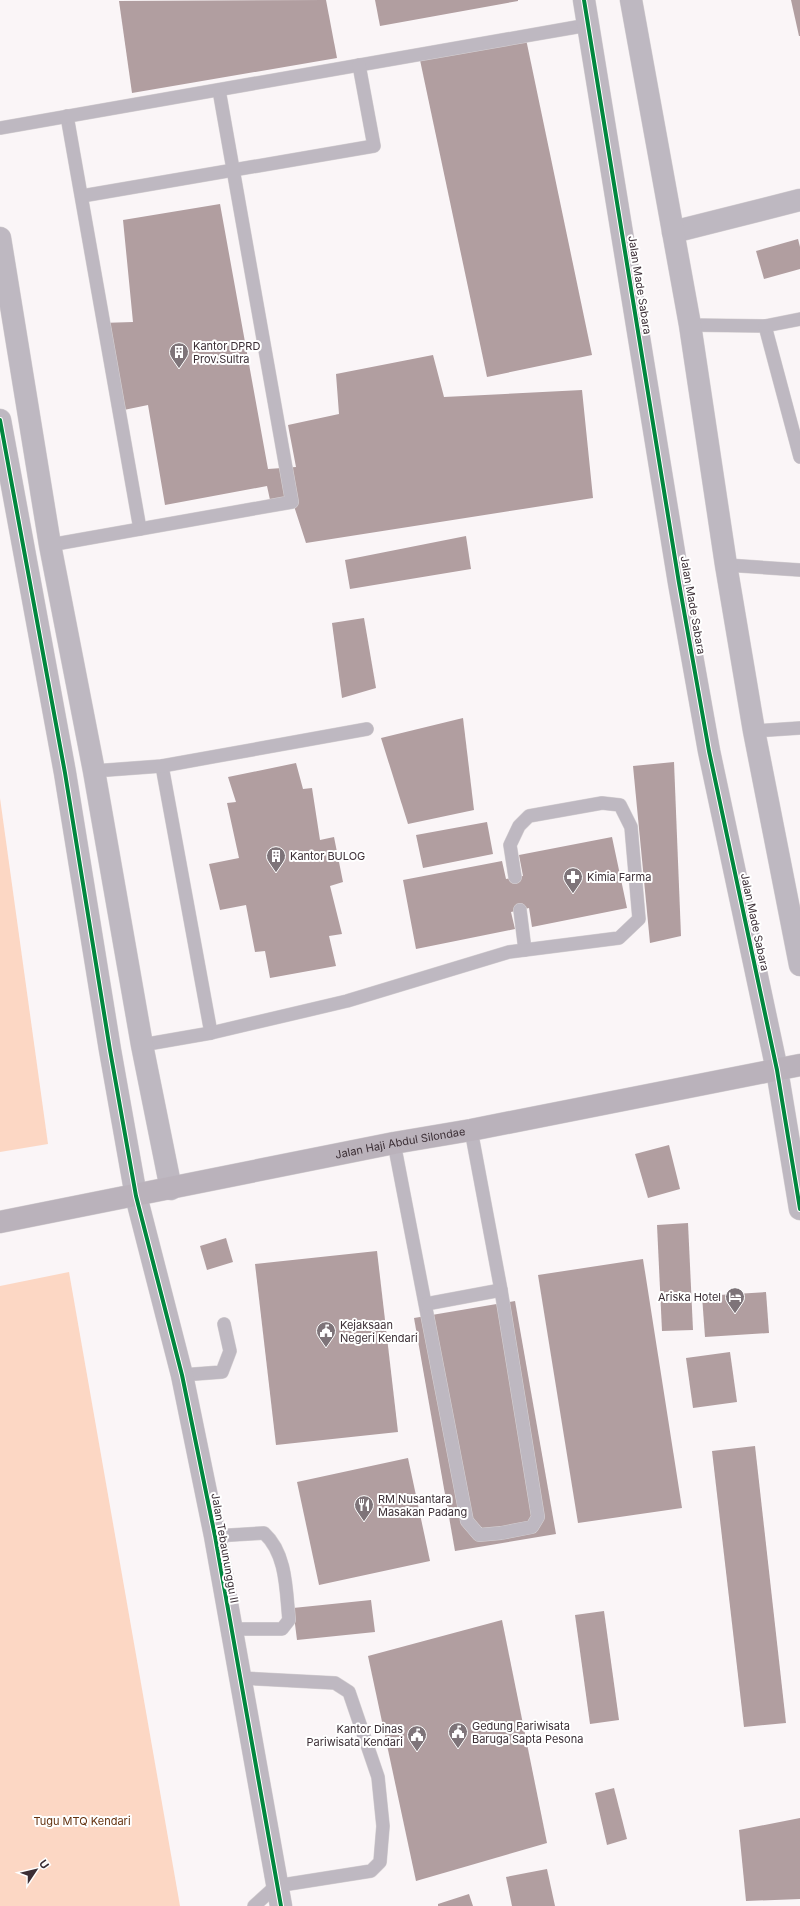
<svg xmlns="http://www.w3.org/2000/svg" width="800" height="1906" font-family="Inter,sans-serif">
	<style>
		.green { fill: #fcd7c4 }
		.building { fill: #b19ea0 }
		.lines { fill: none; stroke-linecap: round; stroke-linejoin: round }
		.service-casing { stroke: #d7d2d4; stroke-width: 14 }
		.minor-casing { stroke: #d7d2d4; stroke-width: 23 }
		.tertiary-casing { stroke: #d7d2d4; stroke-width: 23 }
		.trunk-casing { stroke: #d7d2d4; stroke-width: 23 }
		.service { stroke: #beb8c1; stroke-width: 13 }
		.minor { stroke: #beb8c1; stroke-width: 22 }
		.tertiary { stroke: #beb8c1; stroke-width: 22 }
		.trunk { stroke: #bab2bb; stroke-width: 22 }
		.cycleway-casing { stroke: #fff; stroke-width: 6 }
		.cycleway { stroke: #00873e; stroke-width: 4 }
		.labels { text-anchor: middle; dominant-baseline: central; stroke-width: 4; stroke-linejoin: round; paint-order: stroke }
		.street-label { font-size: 11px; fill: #3b2e35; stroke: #fff }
		.poi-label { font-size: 11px; fill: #3b2e35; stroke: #fff; text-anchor: start }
		.park-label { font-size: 11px; fill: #64310e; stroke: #fff }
	</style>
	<rect width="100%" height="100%" fill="#faf5f7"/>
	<!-- green -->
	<g class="green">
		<polygon points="0,798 48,1144 0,1152"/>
		<polygon points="69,1272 180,1906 0,1906 0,1286"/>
	</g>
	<!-- building -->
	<g class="building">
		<polygon points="326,0 337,58 132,93 119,1"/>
		<polygon points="375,0 518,0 518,1 380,26"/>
		<polygon points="791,0 800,0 800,36 799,36"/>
		<polygon points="526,39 592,355 487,377 420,60"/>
		<polygon points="220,204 268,469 296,467 288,425 339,414 336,374 433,355 444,397 582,390 593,498 306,543 293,503 272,509 267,486 165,505 148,405 114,412 101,323 133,322 123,220"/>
		<polygon points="798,239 800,247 800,269 764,279 756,251"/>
		<polygon points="466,536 471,569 350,589 345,560"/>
		<polygon points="364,618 376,688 342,698 332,623"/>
		<polygon points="463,718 474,810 408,824 381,738"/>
		<polygon points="674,762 681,936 650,943 633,766"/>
		<polygon points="296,763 303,789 312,788 320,840 334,837 343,882 330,886 342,934 329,936 336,966 270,978 265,951 255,952 246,905 220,910 209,864 239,858 227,803 236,802 228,777"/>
		<polygon points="487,822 493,854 423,868 416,835"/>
		<polygon points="612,837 627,908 532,927 529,908 511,912 515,929 416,949 403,880 502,861 506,879 523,876 519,855"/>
		<polygon points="669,1145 680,1189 648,1198 635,1154"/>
		<polygon points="688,1223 693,1330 662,1331 657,1225"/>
		<polygon points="226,1238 233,1262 207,1270 200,1246"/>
		<polygon points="377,1251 398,1432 276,1445 255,1264"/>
		<polygon points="643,1259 682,1508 578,1523 538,1275"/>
		<polygon points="766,1292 769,1333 705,1337 702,1296"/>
		<polygon points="515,1301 556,1534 455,1551 414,1318"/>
		<polygon points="730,1352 737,1402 693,1408 686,1358"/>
		<polygon points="755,1446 786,1723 744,1727 712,1451"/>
		<polygon points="408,1458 430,1561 319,1585 297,1482"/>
		<polygon points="371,1600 375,1632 297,1640 293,1608"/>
		<polygon points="604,1611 619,1720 590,1724 575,1615"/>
		<polygon points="502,1620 547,1843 416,1881 368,1656"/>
		<polygon points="614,1788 627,1839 607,1845 595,1793"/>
		<polygon points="800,1818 800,1899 746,1901 739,1830"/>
		<polygon points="547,1869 555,1906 512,1906 506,1877"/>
		<polygon points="469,1894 473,1906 438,1906 438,1904"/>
	</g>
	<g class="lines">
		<!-- service casing -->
		<g class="service-casing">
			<g id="service">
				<polyline points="67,116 140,529"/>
				<polyline points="0,128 588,25"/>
				<polyline points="82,196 374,146 359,65"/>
				<polyline points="690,325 765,326 800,457"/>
				<polyline points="765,326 800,319"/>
				<polyline points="50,545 292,502 219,90"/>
				<polyline points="726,565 800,570"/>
				<polyline points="754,731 800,728"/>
				<polyline points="162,766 211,1033"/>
				<polyline points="94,771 162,766 367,729"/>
				<polyline points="520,910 525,950"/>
				<polyline points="142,1045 211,1033 347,1001 509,952 619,938 639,919 631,827 620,805 602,803 529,816 519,826 510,845 515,877"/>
				<polyline points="394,1143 467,1521 479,1535 501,1533 532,1527 538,1517 501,1290 471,1130"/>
				<polyline points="426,1304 501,1290"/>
				<polyline points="182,1375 222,1372 230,1351 224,1324"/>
				<path d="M215,1536l49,-3c23,21 22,58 25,87l-7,9h-51"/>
				<polyline points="241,1678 335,1683 349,1692 378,1777 383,1826 380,1862 371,1871 276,1886 254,1906"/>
			</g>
		</g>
		<!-- minor casing -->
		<g class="minor-casing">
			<g id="minor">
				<polyline points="673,232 800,200"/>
				<polyline points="0,238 50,545 94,771 142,1045 171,1189"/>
				<polyline points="0,420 65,773 110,1050 136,1196"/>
			</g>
		</g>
		<!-- tertiary casing -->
		<g class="tertiary-casing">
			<g id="tertiary">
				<polyline points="584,0 679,583 709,751 777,1070 800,1209"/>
				<polyline points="631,0 690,325 726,565 754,731 800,965"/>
				<polyline points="136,1196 182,1375 215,1536 281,1906"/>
			</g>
		</g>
		<!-- trunk casing -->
		<g class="trunk-casing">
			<g id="trunk">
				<path id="s1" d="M0,1222l394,-79 77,-13 329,-65"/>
			</g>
		</g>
		<!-- service -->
		<use href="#service" class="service"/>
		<!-- minor -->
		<use href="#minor" class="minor"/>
		<!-- tertiary -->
		<use href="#tertiary" class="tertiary"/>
		<!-- trunk -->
		<use href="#trunk" class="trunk"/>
		<!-- cycleway casing -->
		<g class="cycleway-casing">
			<g id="cycleway">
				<polyline points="584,0 679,583 709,751 777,1070 800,1209"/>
				<polyline points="0,420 65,773 110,1050 136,1196 182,1375 215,1536 281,1906"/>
			</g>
		</g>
		<!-- cycleway -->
		<use href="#cycleway" class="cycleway"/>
	</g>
	<!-- icons -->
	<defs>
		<g id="building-pin" transform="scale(1)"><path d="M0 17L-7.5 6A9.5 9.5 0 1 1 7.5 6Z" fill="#7e7479" stroke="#fff"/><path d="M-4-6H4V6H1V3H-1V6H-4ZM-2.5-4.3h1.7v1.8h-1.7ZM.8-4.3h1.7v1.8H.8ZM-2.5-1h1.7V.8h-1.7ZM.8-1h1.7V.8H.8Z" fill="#fff"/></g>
		<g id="pharmacy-pin" transform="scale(1)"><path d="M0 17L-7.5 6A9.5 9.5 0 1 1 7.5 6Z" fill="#7e7479" stroke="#fff"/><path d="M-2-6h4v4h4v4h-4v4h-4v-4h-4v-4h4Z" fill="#fff"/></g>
		<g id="hotel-pin" transform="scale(1)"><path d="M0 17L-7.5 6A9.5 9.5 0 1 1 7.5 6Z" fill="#7e7479" stroke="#fff"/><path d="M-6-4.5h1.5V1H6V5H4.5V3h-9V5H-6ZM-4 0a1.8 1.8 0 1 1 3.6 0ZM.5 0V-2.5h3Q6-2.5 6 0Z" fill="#fff"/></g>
		<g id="civic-pin" transform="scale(1)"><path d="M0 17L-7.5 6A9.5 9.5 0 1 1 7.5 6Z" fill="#7e7479" stroke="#fff"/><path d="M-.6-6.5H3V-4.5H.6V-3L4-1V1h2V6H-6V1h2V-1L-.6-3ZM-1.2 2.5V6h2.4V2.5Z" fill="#fff"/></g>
		<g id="restaurant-pin" transform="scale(1)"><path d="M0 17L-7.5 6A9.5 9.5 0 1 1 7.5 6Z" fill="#7e7479" stroke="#fff"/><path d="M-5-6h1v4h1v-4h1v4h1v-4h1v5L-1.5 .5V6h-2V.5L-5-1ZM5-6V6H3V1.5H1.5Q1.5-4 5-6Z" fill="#fff"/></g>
	</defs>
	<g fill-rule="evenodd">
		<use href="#building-pin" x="179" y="352"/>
		<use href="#building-pin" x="276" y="856"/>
		<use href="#pharmacy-pin" x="573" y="877"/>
		<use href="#hotel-pin" x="735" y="1297"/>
		<use href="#civic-pin" x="326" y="1331"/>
		<use href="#restaurant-pin" x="364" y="1505"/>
		<use href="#civic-pin" x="458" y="1732"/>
		<use href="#civic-pin" x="417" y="1735"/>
	</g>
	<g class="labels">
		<!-- street labels -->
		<g class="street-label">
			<text transform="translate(640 285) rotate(81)">Jalan Made Sabara</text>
			<text transform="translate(693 605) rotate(80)">Jalan Made Sabara</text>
			<text transform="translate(755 922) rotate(78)">Jalan Made Sabara</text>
			<text stroke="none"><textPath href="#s1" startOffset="408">Jalan Haji Abdul Silondae</textPath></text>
			<text transform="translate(225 1548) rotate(80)">Jalan Tebaununggu II</text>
		</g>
		<!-- poi labels -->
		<g class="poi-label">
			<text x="193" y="346">Kantor DPRD<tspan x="193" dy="13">Prov.Sultra</tspan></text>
			<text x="290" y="856">Kantor BULOG</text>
			<text x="587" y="877">Kimia Farma</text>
			<text x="721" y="1297" text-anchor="end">Ariska Hotel</text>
			<text x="340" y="1325">Kejaksaan<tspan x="340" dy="13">Negeri Kendari</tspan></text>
			<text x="378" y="1499">RM Nusantara<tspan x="378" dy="13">Masakan Padang</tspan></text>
			<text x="472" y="1726">Gedung Pariwisata<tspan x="472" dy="13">Baruga Sapta Pesona</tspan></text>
			<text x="403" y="1729" text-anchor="end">Kantor Dinas<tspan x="403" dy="13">Pariwisata Kendari</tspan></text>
		</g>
		<!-- park labels -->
		<g class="park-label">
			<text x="82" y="1821">Tugu MTQ Kendari</text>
		</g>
	</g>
	<!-- north arrow -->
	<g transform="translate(36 1870) rotate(55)" stroke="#ffffff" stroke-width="3" paint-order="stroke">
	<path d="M0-3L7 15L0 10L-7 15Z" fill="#3b2e35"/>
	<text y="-6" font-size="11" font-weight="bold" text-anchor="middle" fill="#3b2e35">U</text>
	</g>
</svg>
